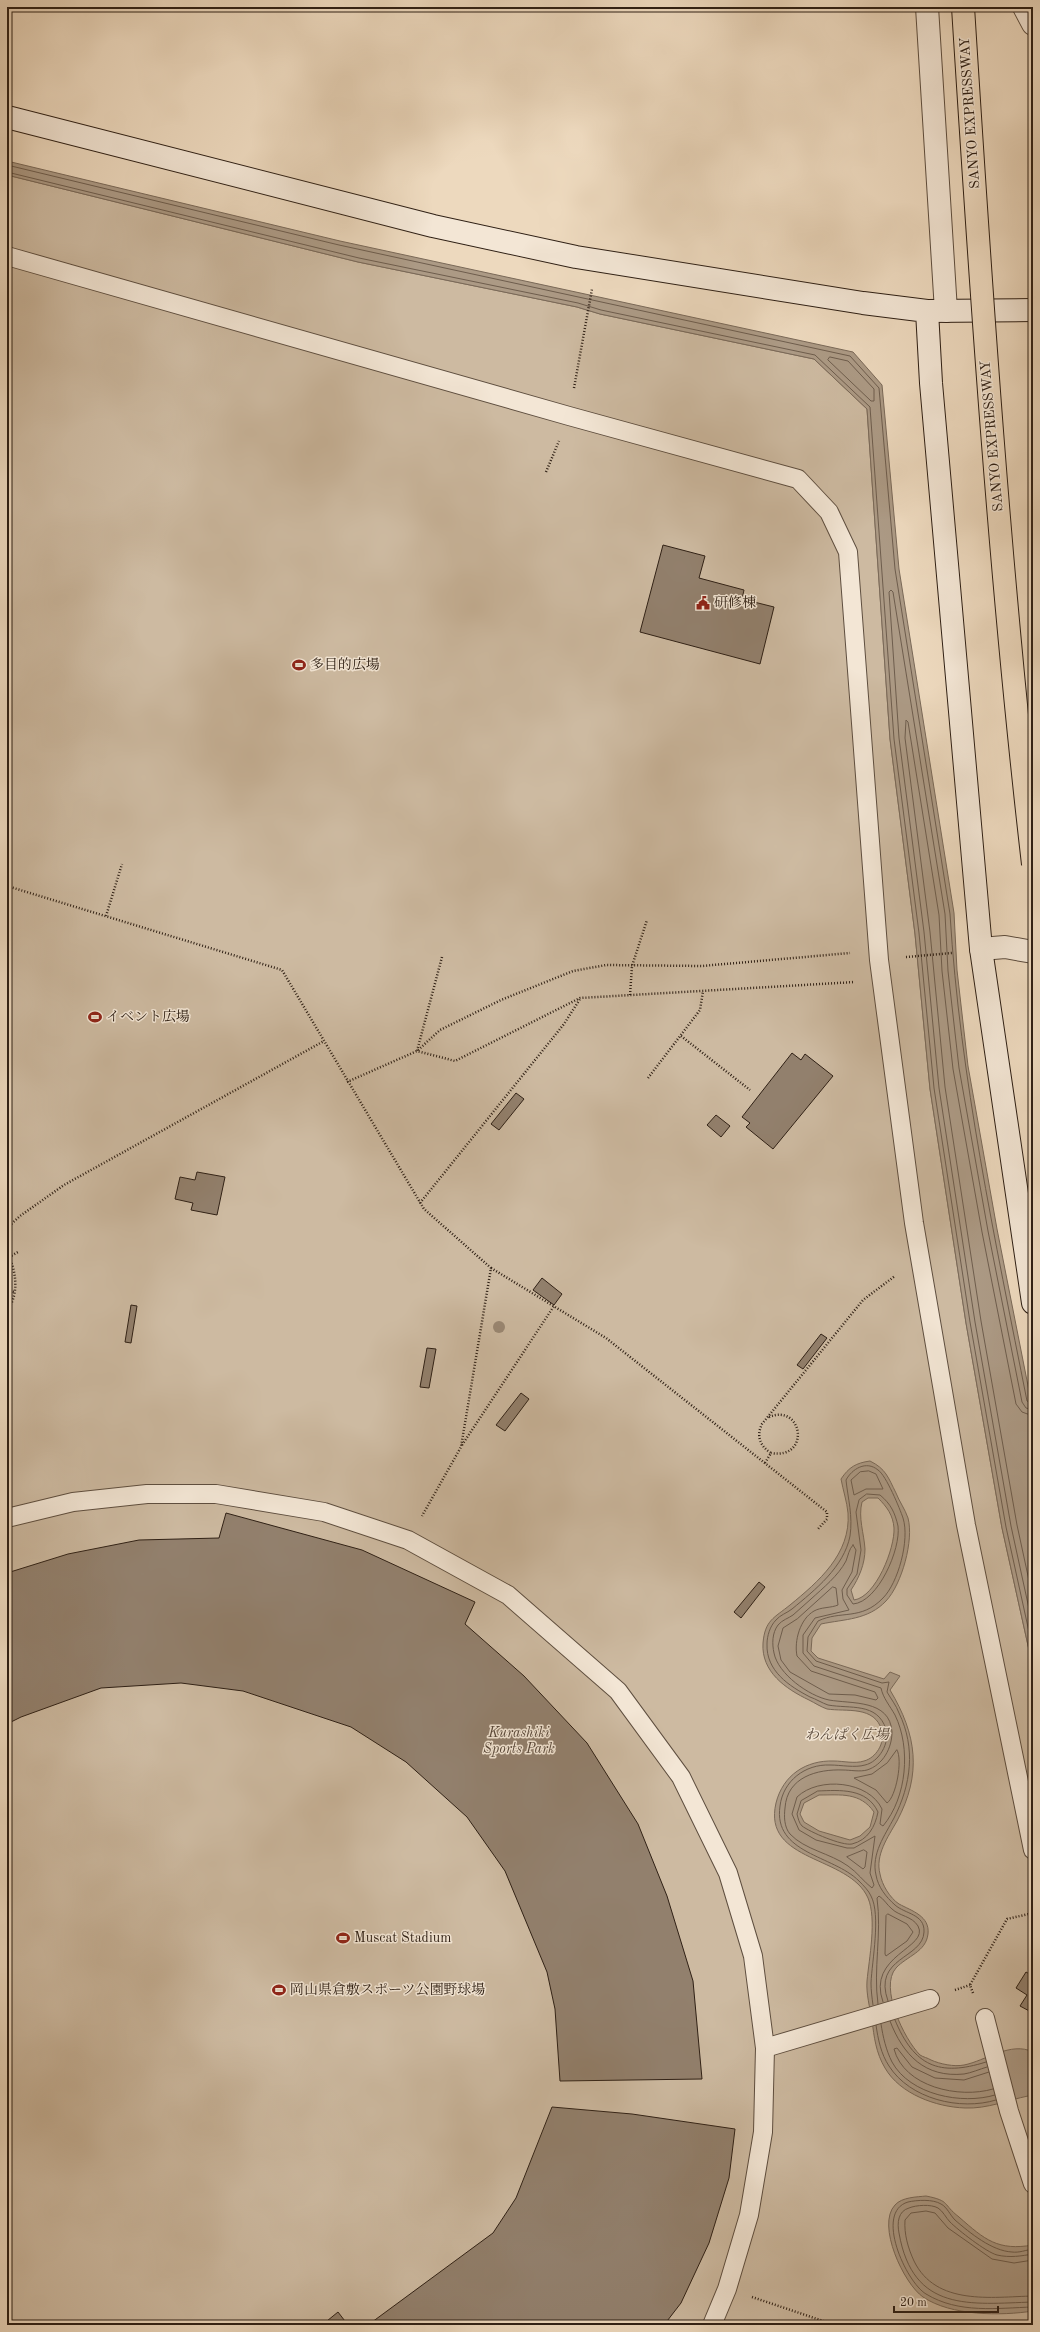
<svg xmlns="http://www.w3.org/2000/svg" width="1040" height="2332" font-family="'Old Standard TT','Noto Serif JP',serif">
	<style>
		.green { fill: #cdbaa1; stroke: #7e6d5b }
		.water { fill: #ac9a85; stroke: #7a6958; fill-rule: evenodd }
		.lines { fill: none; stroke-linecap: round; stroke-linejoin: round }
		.shore { stroke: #6e5d4d; stroke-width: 1 }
		.building { fill: #92806d; stroke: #2f2015 }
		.lane-casing { stroke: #5e4e3f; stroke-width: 20 }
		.street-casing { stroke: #5e4e3f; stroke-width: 24 }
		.secondary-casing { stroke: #2f2015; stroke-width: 24 }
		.path { stroke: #2f2015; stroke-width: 2.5; stroke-dasharray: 1 2; stroke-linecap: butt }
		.lane { stroke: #f3e6d5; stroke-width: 18 }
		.street { stroke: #f3e6d5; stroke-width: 22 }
		.secondary { stroke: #f3e6d5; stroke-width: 22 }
		.highway-bridge-casing { stroke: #2f2015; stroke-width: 24; stroke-linecap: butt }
		.highway-bridge { stroke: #edd9be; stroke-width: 22 }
		.tree { fill: #9a8874 }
		.labels { text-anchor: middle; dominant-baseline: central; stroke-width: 3; stroke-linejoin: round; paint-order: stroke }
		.street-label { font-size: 14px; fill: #2f2015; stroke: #f3e6d5 }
		.poi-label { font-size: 14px; fill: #2f2015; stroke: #f3e6d5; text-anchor: start }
		.park-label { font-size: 14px; font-style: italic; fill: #564638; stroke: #f3e6d5 }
	</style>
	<rect width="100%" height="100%" fill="#edd9be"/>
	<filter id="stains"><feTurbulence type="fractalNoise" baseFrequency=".005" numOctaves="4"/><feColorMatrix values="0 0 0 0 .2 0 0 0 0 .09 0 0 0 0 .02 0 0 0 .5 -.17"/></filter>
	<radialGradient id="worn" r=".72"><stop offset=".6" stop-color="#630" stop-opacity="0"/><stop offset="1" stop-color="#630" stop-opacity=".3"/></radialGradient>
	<!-- green -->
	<polygon class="green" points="7,175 358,262 577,307 600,314 814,359 867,409 890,739 915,934 930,1089 966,1323 1002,1528 1033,1668 1033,2325 7,2325"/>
	<!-- water -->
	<g class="water">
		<polygon points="7,161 340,241 853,352 882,385 899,569 954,913 957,970 968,1066 997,1229 1033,1411 1033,1668 1002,1528 966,1323 930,1089 915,934 890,739 867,409 814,359 600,314 577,307 358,262 7,175"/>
		<path d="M870,1461c16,8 18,16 26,32 3,8 9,16 12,25 6,22 -6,66 -22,83 -18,19 -41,18 -65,23l-9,14 -1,13 7,7 66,21 6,-7 10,4 -10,14c27,45 32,84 7,131 -9,16 -22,34 -17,53 2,11 10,24 19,30 13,7 31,12 29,30 -2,18 -21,22 -32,34 -17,19 8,71 24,87 3,2 8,3 11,5 9,4 23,7 33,5 21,-4 47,-24 69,-13v45l-5,-1c-20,4 -41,13 -63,12 -29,-1 -65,-14 -80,-40 -9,-15 -11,-31 -13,-48 -2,-12 -6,-26 -5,-39 2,-22 10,-62 1,-83 -19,-43 -106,-35 -92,-95 7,-28 30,-43 58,-42 9,0 21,3 30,0 12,-3 21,-18 18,-30 -7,-26 -36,-19 -55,-22 -6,-2 -12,-6 -18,-9 -23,-11 -48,-28 -46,-57 2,-23 11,-25 27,-38 28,-23 61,-51 58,-92 -1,-11 -5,-23 -7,-34 8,-12 15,-16 29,-18zM868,1498h10c9,9 15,17 16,30 1,20 -18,69 -40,72l-3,-10c8,-12 14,-26 14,-41 -1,-16 -7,-31 -3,-47zM819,1795c22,0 41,-3 55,17l-4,15 -10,9 -10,4 -31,-9 -15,-9 -4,-8 4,-11z"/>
		<path d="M926,2196c25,5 16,8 33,21 26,23 39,34 74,28v66c-32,5 -82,5 -110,-14 -19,-13 -47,-72 -28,-92 7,-8 22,-8 31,-9z"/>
	</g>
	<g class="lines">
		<!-- shore -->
		<g class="shore">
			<path d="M7,165l332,80 511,111 29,32 16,181 55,345c10,164 45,325 77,487l6,3"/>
			<polyline points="7,172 359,258 578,303 601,310 815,355 870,407 894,739 919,933 934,1088 970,1322 1006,1527 1033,1650"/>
			<polygon points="830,357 848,361 874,389 874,401 871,401 828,360"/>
			<polyline points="1033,1410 1026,1408 1022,1402 988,1231 959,1068 948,971 945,914 893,592 891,590 889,592 899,738 924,932 939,1088 975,1322 1011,1526 1033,1627"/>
			<polyline points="1033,1416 1022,1412 1016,1404 982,1232 953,1069 942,971 939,915 908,722 906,720 905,738 930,932 945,1087 981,1321 1017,1525 1033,1599"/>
			<polygon points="869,1471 876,1474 883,1489 866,1489 854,1495 851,1480 860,1472"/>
			<path d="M867,1494l13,1c11,9 15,18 18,31 3,23 -20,76 -45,78l-6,-9v-6l10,-15 4,-24 -5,-38 3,-12z"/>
			<path d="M853,1545l3,5 -4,22 -10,18 1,9 6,11 -34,8 -12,17v18l11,13 67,22c2,10 9,18 14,27 16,33 12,82 -12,111l-3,-2 2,-15c-13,-28 -63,-33 -85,-12l-5,17 7,16 17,10 31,8h7l21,-12 -5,37 4,12 -2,3c-8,-6 -15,-16 -24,-22 -18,-13 -43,-16 -58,-32 -6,-7 -6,-18 -5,-26 2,-31 32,-39 58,-38 7,0 17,2 24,0 16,-5 25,-22 25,-38 -2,-33 -41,-28 -63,-32 -20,-4 -51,-26 -55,-47 -2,-9 -2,-20 4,-28 4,-5 11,-7 15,-10 6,-5 12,-11 18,-16 12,-11 27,-23 35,-38 2,-5 3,-12 7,-16z"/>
			<path d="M833,1587l3,1 2,17c-7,3 -17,2 -24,6 -14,8 -20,30 -17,45l14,15 64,21 3,6 -2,2 -21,-5 -26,-1 -39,-22 -9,-12 -3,-14 5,-18 14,-9z"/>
			<path d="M897,1750c6,10 -1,47 -10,53l-11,-13 -22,-12 18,-4 15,-11z"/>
			<path d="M818,1791c22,-1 49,-3 60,21 -3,15 -10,28 -26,32 -10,2 -42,-12 -50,-18 -3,-3 -4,-8 -5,-12l4,-13z"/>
			<polygon points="864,1850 867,1852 865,1867 863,1869 847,1857"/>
			<polygon points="888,1914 907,1924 913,1932 907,1941 886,1956 885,1954 886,1916"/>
			<path d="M878,2004c-5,-35 4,-70 -1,-106l2,-2c5,3 8,9 13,13 7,7 20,7 26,17 12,22 -52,29 -35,76"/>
			<path d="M873,2005c-1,-7 -2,-15 -2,-22 1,-22 10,-68 0,-87 -2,-5 -8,-11 -12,-15 -26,-26 -86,-27 -79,-75 3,-25 25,-42 50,-41 11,0 25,3 35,0 14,-3 25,-22 21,-36 -9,-27 -36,-20 -58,-24 -6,-2 -12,-6 -18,-8 -21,-11 -44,-26 -43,-53 0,-8 3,-18 9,-24 4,-5 11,-7 16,-11 23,-19 52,-42 58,-73 3,-20 -2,-37 -4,-56 6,-11 20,-20 32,-10 8,5 22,39 25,48 7,22 -5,65 -20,80 -22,23 -42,12 -65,23l-10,16 -1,14 9,10 66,22 7,-1 -2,10c4,7 9,13 12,21 17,35 12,72 -5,105 -9,17 -23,36 -18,57 2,12 10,22 19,30 10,9 30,9 29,27 -1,27 -52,25 -36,69"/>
			<path d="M895,2020c19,46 44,57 91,42"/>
			<path d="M890,2021c13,34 35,57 74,53 7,-1 16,-5 23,-7"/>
			<path d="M881,2024c2,13 5,26 11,38 18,33 70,43 103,33"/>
			<path d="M876,2025c2,14 5,29 13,41 21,33 71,45 107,34"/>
			<path d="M989,2072l-25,8 -29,-2 -23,-11 -15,-19 -3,1c10,38 65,50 99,40"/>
			<path d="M1033,2249c-7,1 -14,4 -21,3 -20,-1 -42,-19 -57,-32 -5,-5 -8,-13 -14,-16 -8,-5 -24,-4 -33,-2 -34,10 -2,80 18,92 33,20 71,14 107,13"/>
			<path d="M1033,2254c-12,2 -23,4 -36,1 -11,-3 -39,-25 -47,-33 -4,-4 -7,-11 -12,-14 -7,-4 -22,-3 -29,0 -11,3 -12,15 -10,25 14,80 71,71 134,69"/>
			<path d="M1033,2260l-19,3 -22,-4 -44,-31 -13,-15 -9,-2 -15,2 -6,7c-1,14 3,28 9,41 22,45 77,36 119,35"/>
		</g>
	</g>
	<!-- building -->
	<g class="building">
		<polygon points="663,545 705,556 699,578 744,590 742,599 774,607 760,664 640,632"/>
		<polygon points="792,1053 801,1060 805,1054 833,1076 773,1149 746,1127 750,1123 742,1117"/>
		<polygon points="516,1093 524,1099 499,1130 491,1124"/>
		<polygon points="716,1115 730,1126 721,1137 707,1125"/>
		<polygon points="197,1172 225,1177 217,1215 191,1210 193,1203 175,1199 180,1177 195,1180"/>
		<polygon points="542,1278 562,1294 554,1305 533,1290"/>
		<polygon points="131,1305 137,1306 131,1343 125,1342"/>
		<polygon points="821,1334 827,1338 803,1369 797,1365"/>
		<polygon points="427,1348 436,1349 429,1388 420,1387"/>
		<polygon points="521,1393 529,1399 505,1431 496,1425"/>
		<polygon points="226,1513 362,1550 475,1602 465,1624 524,1676 587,1743 638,1824 667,1896 693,1981 702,2079 560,2081 555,2009 547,1972 505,1871 467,1817 406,1762 351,1727 243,1691 181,1683 101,1688 21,1717 7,1724 7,1573 68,1554 139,1540 219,1538"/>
		<polygon points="759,1582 765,1587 741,1618 734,1612"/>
		<polygon points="1026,1972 1033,1976 1033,2013 1020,2006 1027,1995 1016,1988"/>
		<polygon points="552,2107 632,2114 735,2129 729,2178 709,2243 681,2303 664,2325 368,2325 493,2233 516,2198"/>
		<polygon points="338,2312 348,2325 322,2325"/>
	</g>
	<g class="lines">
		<!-- lane casing -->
		<g class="lane-casing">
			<g id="lane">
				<polyline points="7,256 569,416 798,479 829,512 848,552 879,960 914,1223 966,1525 1033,1850"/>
				<polyline points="7,1518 73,1502 147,1494 216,1494 324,1512 408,1540 508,1595 618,1691 681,1777 728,1873 753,1956 765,2048 763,2132 749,2215 727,2289 712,2325"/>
				<polyline points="985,2018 1009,2111 1033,2184"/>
				<polyline points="765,2048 930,1999"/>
			</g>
		</g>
		<!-- street casing -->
		<g class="street-casing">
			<g id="street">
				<polyline points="927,7 946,311"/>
				<polyline points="1024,7 1033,24"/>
				<polyline points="981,949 1005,947 1033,952"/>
			</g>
		</g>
		<!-- secondary casing -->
		<g class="secondary-casing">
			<g id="secondary">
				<polyline points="7,117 433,226 576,257 863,303 927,311 931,383 981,949 1033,1303"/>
				<polyline points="927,311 1033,310"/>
			</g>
		</g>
		<!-- path -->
		<g class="path">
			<polyline points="574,388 592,289"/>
			<polyline points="546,472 559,441"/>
			<polyline points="7,886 282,970 424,1209 491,1268 461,1447 422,1516"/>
			<polyline points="106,916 122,864"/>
			<polyline points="442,957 417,1051 455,1061 580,998 855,982"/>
			<polyline points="906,957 952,953"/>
			<polyline points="630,995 632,966 647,920"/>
			<polyline points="681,1036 750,1090"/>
			<polyline points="648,1078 700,1010 703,991"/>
			<polyline points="347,1082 417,1051 440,1030 501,1000 573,971 606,965 702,966 850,953"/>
			<polyline points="420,1203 564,1024 580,999"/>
			<polyline points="7,1228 20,1216 64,1185 324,1041"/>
			<path d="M7,1252c9,18 13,41 0,59"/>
			<polyline points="9,1257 18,1252"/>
			<polyline points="491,1268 606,1338 827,1512 827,1519 818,1529"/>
			<polyline points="7,1290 14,1292"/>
			<path d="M769,1417c34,-14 42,43 2,36"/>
			<polyline points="462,1445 554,1306"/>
			<path d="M765,1463l6,-10c-11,-7 -15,-17 -9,-29l101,-124 32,-24"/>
			<polyline points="955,1990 970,1985"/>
			<polyline points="973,1993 970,1985 1007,1919 1033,1913"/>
			<polyline points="752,2297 835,2325"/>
		</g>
		<!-- lane -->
		<use href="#lane" class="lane"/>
		<!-- street -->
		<use href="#street" class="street"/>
		<!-- secondary -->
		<use href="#secondary" class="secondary"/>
		<!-- highway-bridge casing -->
		<g class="highway-bridge-casing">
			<path id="highway-bridge" d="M963,7c18,286 37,572 70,857"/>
		</g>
		<!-- highway-bridge -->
		<use href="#highway-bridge" class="highway-bridge"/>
	</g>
	<!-- trees -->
	<circle class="tree" cx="499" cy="1327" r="6"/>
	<!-- icons -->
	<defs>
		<g id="civic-bare" transform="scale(1.08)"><path d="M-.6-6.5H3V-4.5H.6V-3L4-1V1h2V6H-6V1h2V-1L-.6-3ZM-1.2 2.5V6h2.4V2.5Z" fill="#8f2418" stroke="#f3e6d5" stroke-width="2.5" paint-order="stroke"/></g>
		<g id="stadium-bare" transform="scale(1.08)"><path d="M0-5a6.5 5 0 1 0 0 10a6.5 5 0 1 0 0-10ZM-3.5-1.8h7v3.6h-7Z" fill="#8f2418" stroke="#f3e6d5" stroke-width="2.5" paint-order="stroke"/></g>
	</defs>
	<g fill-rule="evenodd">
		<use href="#civic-bare" x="703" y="603"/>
		<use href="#stadium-bare" x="299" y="665"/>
		<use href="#stadium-bare" x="95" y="1017"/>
		<use href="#stadium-bare" x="343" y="1938"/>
		<use href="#stadium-bare" x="279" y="1990"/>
	</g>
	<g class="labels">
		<!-- street labels -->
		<g class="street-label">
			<text transform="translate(970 113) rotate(-94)">SANYO EXPRESSWAY</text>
			<text transform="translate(992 436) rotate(-95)">SANYO EXPRESSWAY</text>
		</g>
		<!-- poi labels -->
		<g class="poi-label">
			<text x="714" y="603">研修棟</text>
			<text x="310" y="665">多目的広場</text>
			<text x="106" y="1017">イベント広場</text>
			<text x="354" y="1938">Muscat Stadium</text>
			<text x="290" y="1990">岡山県倉敷スポーツ公園野球場</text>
		</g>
		<!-- park labels -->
		<g class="park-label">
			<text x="519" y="1733">Kurashiki<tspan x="519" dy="16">Sports Park</tspan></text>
			<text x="847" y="1735">わんぱく広場</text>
		</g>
	</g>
	<!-- margin -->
	<rect width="1040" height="2332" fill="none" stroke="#edd9be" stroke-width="24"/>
	<rect x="8" y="8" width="1024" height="2316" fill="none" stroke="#2f2015" stroke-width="2"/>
	<rect x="12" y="12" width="1016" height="2308" fill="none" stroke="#2f2015"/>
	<!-- scale -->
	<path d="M894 2306v6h104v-6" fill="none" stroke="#2f2015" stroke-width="2"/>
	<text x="900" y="2306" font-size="12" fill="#2f2015" stroke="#f3e6d5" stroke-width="3" paint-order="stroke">20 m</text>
	<rect width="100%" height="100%" filter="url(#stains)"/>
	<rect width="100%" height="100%" fill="url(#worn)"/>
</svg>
